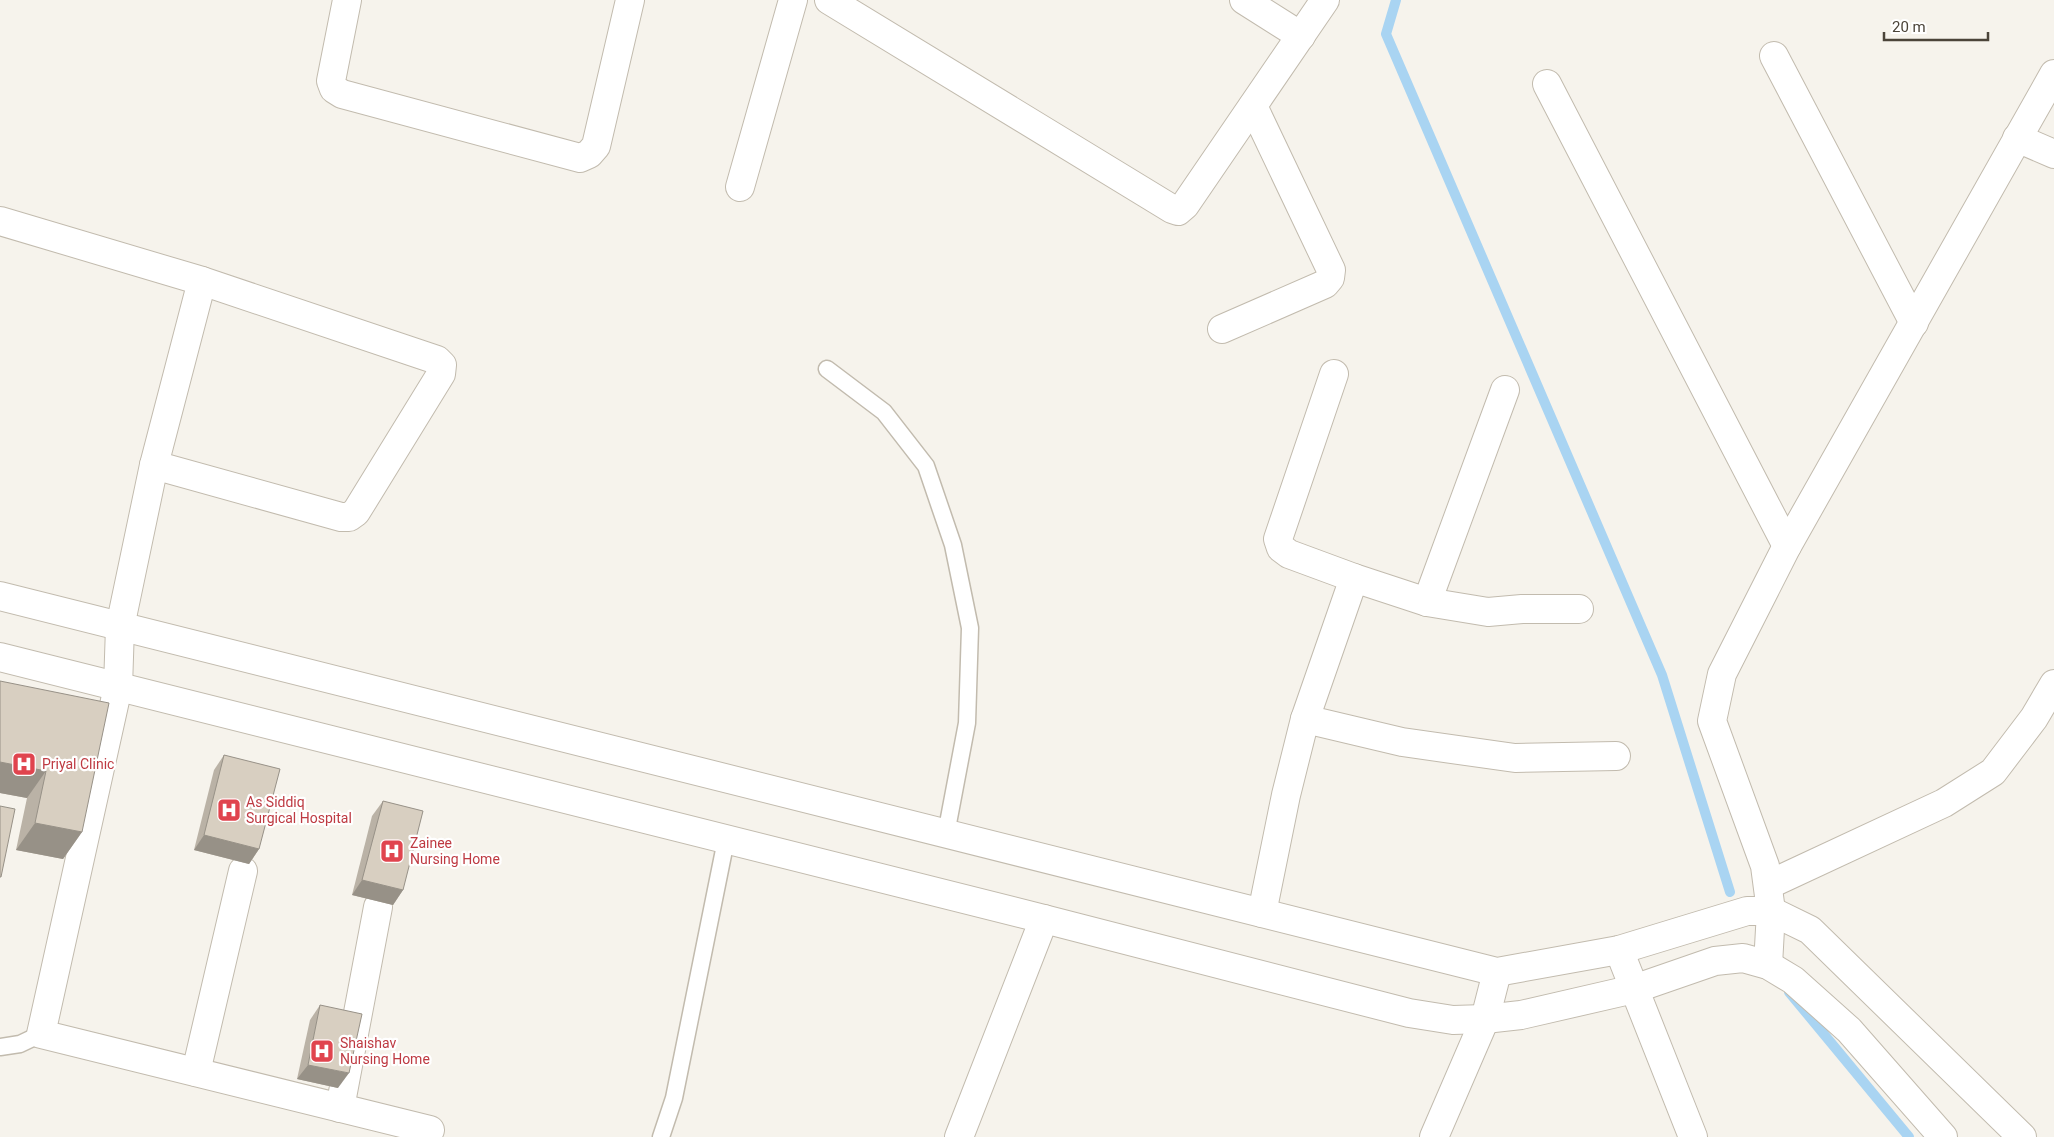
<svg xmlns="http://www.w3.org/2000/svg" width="2054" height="1137" font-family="Roboto,sans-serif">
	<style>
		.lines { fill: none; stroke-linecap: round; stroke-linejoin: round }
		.stream { stroke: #a9d4f2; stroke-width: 10 }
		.lane-casing { stroke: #c2bbae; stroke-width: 19 }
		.street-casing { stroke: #c2bbae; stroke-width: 30 }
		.lane { stroke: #fff; stroke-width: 16 }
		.street { stroke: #fff; stroke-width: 28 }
		.wall { fill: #bab2a6 }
		.shaded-wall { fill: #979187 }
		.building { fill: #d8cfc1; stroke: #979187 }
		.labels { text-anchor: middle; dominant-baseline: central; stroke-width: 4.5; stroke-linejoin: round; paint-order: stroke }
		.health-label { font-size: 14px; fill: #be3a42; stroke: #fff; text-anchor: start }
	</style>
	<rect width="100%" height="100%" fill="#f6f3ec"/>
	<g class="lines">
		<!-- stream -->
		<g class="stream">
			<polyline points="1396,0 1386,34 1662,675 1730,892"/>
			<polyline points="1789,992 1909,1137"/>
		</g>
		<!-- lane casing -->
		<g class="lane-casing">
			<g id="lane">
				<polyline points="827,369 884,412 926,466 953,545 970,628 967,723 946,834"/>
				<polyline points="0,1047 20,1044 41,1034"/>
				<polyline points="661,1137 674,1098 726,840"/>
			</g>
		</g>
		<!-- street casing -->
		<g class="street-casing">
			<g id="street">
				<polyline points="347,0 331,81 334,89 342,94 580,158 589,154 596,146 630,0"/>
				<polyline points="829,0 1172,209 1178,211 1185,205 1325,0"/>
				<polyline points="1244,0 1301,36"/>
				<polyline points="1774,56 1914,323"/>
				<polyline points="1547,84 1787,546"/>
				<polyline points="2017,138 2054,154"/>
				<polyline points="740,187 793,0"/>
				<polyline points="0,221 202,281 437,360 442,365 441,374 356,512 349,517 341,517 154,465"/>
				<polyline points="202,281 154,465 120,627 118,687 41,1034 430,1130"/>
				<polyline points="1222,329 1325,284 1330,278 1331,270 1253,106"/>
				<polyline points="1334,374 1278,539 1281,548 1289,554 1354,578"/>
				<polyline points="0,596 1497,972 1619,950 1747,911 1771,911 1810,930 2022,1137"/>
				<polyline points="1427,602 1505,390"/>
				<polyline points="0,657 1044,919 1409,1013 1453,1020 1485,1019 1521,1015 1634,989 1715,961 1743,958 1768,965 1793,980 1849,1030 1943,1137"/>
				<polyline points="1305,719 1402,742 1515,758 1616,756"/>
				<polyline points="1768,885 1944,803 1993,772 2034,718 2054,684"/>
				<polyline points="1262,913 1286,795 1305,719 1354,578 1427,602 1488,612 1522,609 1579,609"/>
				<polyline points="1619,950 1693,1137"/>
				<polyline points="1768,965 1771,911 1765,866 1712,721 1722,674 1787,546 2054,74"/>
				<polyline points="196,1072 243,871"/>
				<polyline points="340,1108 378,907"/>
				<polyline points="959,1137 1044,919"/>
				<polyline points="1434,1137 1485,1019 1497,972"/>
			</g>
		</g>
		<!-- lane -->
		<use href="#lane" class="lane"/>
		<!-- street -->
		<use href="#street" class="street"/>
	</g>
	<!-- wall -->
	<g class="wall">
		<polygon points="0,681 82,832 63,859 16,850 27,798 0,793"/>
		<polygon points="224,755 259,849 249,864 194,850 214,770"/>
		<polygon points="383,801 403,890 393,905 352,895 372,816"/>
		<polygon points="320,1005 338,1088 297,1079 310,1020"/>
	</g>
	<!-- shaded-wall -->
	<g class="shaded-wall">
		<polygon points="0,762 46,771 27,798 0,793"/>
		<polygon points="35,823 82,832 63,859 16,850"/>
		<polygon points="204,835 259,849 249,864 194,850"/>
		<polygon points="362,880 403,890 393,905 352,895"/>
		<polygon points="308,1065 349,1073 338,1088 297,1079"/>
	</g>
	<!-- building -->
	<g class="building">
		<polygon points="0,681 109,703 82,832 35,823 46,771 0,762"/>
		<polygon points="224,755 280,769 259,849 204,835"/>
		<polygon points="383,801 423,811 403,890 362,880"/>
		<polygon points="0,806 15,809 1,877 0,877"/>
		<polygon points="320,1005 362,1014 349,1073 308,1065"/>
	</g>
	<!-- icons -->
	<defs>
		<g id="hospital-square" transform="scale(1.25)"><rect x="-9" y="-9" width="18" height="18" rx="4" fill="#e0444e" stroke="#fff"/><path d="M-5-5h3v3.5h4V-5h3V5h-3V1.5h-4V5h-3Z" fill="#fff"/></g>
	</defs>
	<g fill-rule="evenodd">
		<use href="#hospital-square" x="24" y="764"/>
		<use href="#hospital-square" x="229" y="810"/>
		<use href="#hospital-square" x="392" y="851"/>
		<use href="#hospital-square" x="322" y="1051"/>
	</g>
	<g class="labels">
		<!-- health labels -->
		<g class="health-label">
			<text x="42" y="764">Priyal Clinic</text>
			<text x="246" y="802">As Siddiq<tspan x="246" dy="16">Surgical Hospital</tspan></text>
			<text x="410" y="843">Zainee<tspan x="410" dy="16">Nursing Home</tspan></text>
			<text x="340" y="1043">Shaishav<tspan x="340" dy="16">Nursing Home</tspan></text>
		</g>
	</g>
	<!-- scale -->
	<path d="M1884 32v8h104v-8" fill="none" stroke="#4b4439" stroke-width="2.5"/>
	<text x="1892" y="32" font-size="15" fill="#4b4439" stroke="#ffffff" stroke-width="4" paint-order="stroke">20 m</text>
</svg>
